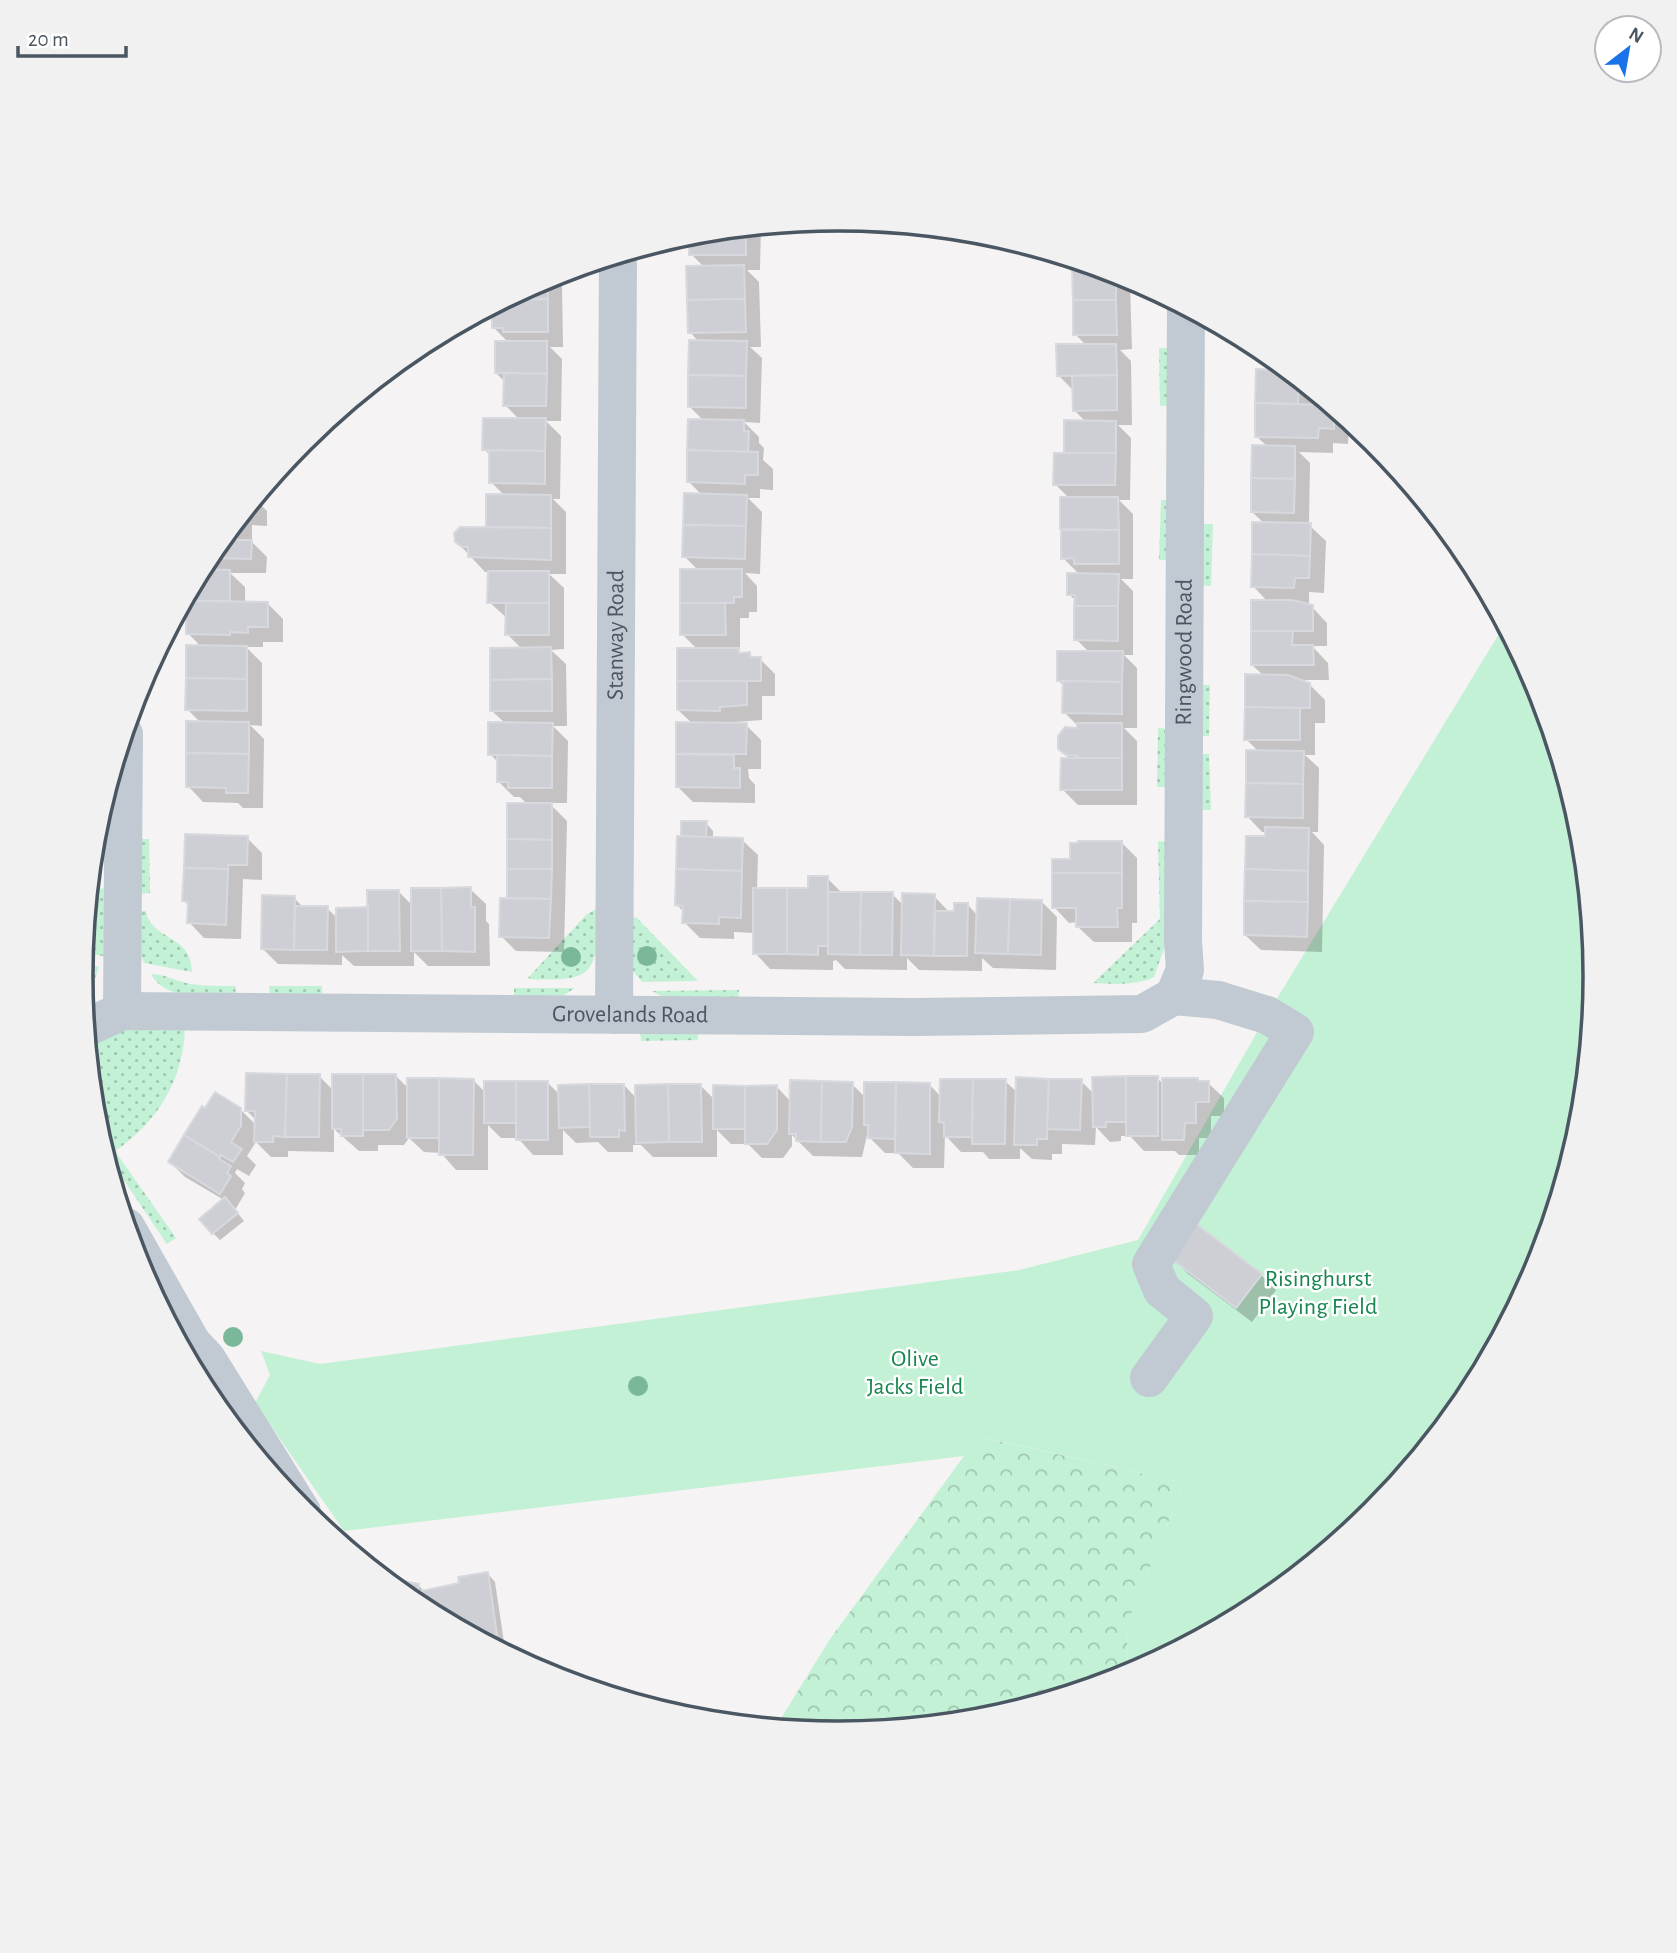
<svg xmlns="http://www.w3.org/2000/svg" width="1677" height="1953" font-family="'Alegreya Sans',sans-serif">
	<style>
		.grass { fill: url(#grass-dots) }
		.forest { fill: url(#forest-crowns) }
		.park { fill: #c3f1d5 }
		.shadow { fill: #0003 }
		.building { fill: #cdcfd5; stroke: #d7d9de; stroke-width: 2 }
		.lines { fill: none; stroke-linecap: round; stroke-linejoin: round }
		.minor { stroke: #c1cad2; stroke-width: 38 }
		.tree { fill: #7bb799 }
		.labels { text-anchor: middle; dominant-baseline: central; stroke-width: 5; stroke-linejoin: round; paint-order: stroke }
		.street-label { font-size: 24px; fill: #4a5661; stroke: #fff }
		.park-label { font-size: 24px; fill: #17864f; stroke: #fff }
		.rim { fill: none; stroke: #4a5661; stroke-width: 3.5 }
	</style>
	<defs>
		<pattern id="grass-dots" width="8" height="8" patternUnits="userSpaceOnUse" patternTransform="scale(1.75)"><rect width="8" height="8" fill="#c3f1d5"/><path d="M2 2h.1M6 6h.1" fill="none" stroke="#a0c6b0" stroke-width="1.8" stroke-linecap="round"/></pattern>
		<pattern id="forest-crowns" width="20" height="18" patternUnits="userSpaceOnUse" patternTransform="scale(1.75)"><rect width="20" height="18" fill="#c3f1d5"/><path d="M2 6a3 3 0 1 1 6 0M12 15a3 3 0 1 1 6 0" fill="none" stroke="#a0c6b0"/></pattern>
	</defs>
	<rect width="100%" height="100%" fill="#f5f3f3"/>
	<!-- grass -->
	<g class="grass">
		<polygon points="1159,348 1170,348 1170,406 1160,406"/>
		<polygon points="1161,500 1171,500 1169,560 1159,560"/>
		<polygon points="1203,524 1213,524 1211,586 1201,585"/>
		<polygon points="1198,685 1210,685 1209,736 1197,736"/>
		<polygon points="1158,728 1168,729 1167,787 1157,787"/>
		<polygon points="1198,754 1209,754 1211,810 1200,810"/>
		<polygon points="107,789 108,859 98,859 97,822"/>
		<polygon points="139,839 149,839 150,893 140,894"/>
		<path d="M1158,841l10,1 -2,101 -12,34c-19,9 -40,7 -61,6l67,-64z"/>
		<polygon points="107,888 107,957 83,952 86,921 95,922 96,889"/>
		<path d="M599,907c-3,67 -2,75 -72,72l59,-64z"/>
		<path d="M140,911h6c1,4 2,8 4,11 14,19 41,17 42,50l-48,-9 -4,-12z"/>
		<polygon points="631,916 637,918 698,981 642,982 633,971"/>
		<polygon points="82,963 99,967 94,982 82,994"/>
		<path d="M151,974c13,0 25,7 39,10 15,2 31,2 46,2l-1,10c-27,-1 -69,6 -84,-22z"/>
		<polygon points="269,986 322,986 322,998 270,997"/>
		<polygon points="514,988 575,988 561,997 514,997"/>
		<polygon points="739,990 738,1000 663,997 652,991"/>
		<path d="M185,1026c-1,53 -27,96 -70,125l61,87 -9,6 -65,-96 -7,-24 -7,-75 20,-18z"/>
		<polygon points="640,1030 698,1030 698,1040 641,1041"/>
	</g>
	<!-- forest -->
	<polygon class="forest" points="986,1438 1184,1483 1128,1622 1127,1677 986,1720 838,1734 775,1728 830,1639 964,1456"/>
	<!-- park -->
	<polygon class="park" points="1505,624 1539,687 1582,829 1596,977 1582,1125 1539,1267 1469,1398 1374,1513 1259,1607 1127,1677 1128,1622 1184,1483 987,1438 964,1456 344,1531 255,1403 270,1375 261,1351 320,1364 1019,1270 1138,1240 1267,1015"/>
	<!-- shadow -->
	<g class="shadow">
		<polygon points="761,226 760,270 747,270 759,282 761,347 750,347 762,358 760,423 744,422 759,437 759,443 764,448 763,460 773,469 773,490 760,489 760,498 748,498 762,512 760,574 745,573 757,586 757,612 749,612 749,618 740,618 740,652 743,654 750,654 754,659 760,659 775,674 775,696 762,696 762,720 735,722 735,724 746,725 761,740 761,769 748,769 749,778 755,785 755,803 693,802 678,787 678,724 693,724 678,710 697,649 682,634 698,570 684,556 702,495 689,482 704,421 689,406 699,342 690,332 705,268 691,254 691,233"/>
		<polygon points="1067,258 1119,273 1130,285 1132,349 1120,350 1131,361 1132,425 1118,425 1131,438 1130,500 1119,500 1133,514 1133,579 1121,579 1133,591 1133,655 1124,655 1137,668 1137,728 1124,728 1137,741 1137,805 1078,805 1062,789 1071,760 1059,748 1081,729 1064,712 1064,686 1058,680 1090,653 1076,639 1077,602 1069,594 1080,575 1063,558 1061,499 1070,499 1055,484 1066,454 1086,422 1074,410 1074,391 1058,375 1086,345 1075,334 1080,270"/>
		<polygon points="553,275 562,284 563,347 550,347 562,359 561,421 546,421 561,436 560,499 553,499 566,512 566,574 549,574 564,588 564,649 551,650 566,664 567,726 553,726 568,741 567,803 549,803 567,821 564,952 516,951 501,936 509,900 509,804 528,805 520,797 514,797 498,781 499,763 490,754 506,724 492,711 522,649 507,634 507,618 489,602 489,572 485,572 456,541 488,529 488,496 505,496 491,482 491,456 484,449 520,420 505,405 505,382 496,373 509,343 493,327 493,306"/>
		<polygon points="1259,346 1313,390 1313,406 1333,407 1349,422 1348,444 1333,443 1333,453 1299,452 1310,463 1309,525 1326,541 1324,593 1309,592 1309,603 1301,603 1312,607 1327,623 1327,646 1312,646 1328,663 1329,680 1299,680 1309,684 1325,700 1325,723 1315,723 1315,755 1305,755 1319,768 1318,832 1312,832 1324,845 1322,952 1261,950 1245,935 1267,838 1267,832 1262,832 1247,816 1259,752 1246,739 1247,676 1264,676 1252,665 1268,602 1253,586 1265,524 1252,512 1268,447 1256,436 1258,371 1270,371 1259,361"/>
		<polygon points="255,499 267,511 267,526 252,525 252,542 267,557 266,573 230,573 245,587 245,603 268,604 283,619 283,642 263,642 263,647 246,647 262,663 262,726 250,725 264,739 263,808 243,808 238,803 203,802 188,786 201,723 187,709 201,647 188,633 188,593 210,571 204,564 208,555"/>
		<polygon points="682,823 706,823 713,831 713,839 742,840 758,855 757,889 810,890 827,878 843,894 892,894 904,906 934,896 950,913 968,905 978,916 1042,902 1057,917 1056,970 993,968 982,958 982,971 919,970 907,958 907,970 845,969 836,960 833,961 833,970 770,969 755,953 755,933 734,932 734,939 700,938 684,922 684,912 677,905"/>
		<polygon points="247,838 262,853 262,880 243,879 241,939 204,938 189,922 189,906 184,901"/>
		<polygon points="1122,843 1137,858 1137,923 1132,923 1132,942 1094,942 1078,927 1078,922 1069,923 1054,907 1072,861"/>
		<polygon points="470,889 486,904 486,921 489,924 490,966 428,966 414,952 414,966 354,966 342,955 342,965 278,964 263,949 294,898 304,908 327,908 338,919 369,909 398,891 413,906"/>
		<polygon points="319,1076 333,1090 396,1076 409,1089 473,1080 486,1093 548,1083 560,1095 624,1085 637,1099 701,1086 715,1100 777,1087 791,1102 852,1084 866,1098 866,1084 929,1084 941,1097 942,1080 1005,1081 1018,1093 1081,1081 1094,1094 1157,1078 1163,1084 1197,1080 1201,1083 1208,1083 1224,1098 1224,1116 1211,1116 1211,1138 1199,1138 1199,1155 1179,1155 1175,1151 1144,1151 1130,1136 1121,1136 1121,1141 1110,1142 1096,1127 1095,1145 1062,1144 1062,1154 1052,1154 1052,1160 1032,1159 1020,1148 1020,1159 989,1159 983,1152 961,1152 945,1135 944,1168 913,1168 898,1153 885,1153 867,1135 862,1157 813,1156 792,1135 792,1146 783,1158 762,1158 748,1144 731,1144 717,1130 717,1157 653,1157 641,1145 633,1145 633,1152 608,1152 598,1142 576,1143 563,1130 563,1155 533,1155 518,1138 501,1138 488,1125 488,1170 456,1170 441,1153 424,1152 409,1138 404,1145 378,1145 378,1151 359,1151 334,1129 334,1152 288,1151 288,1157 271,1157 256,1142 247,1156 256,1165 249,1176 237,1169 235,1173 245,1183 242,1189 245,1193 235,1210 244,1221 220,1240 213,1233 224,1200 185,1177 170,1162 240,1109 256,1125 256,1120 247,1111"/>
		<polygon points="1172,1257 1261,1275 1276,1290 1252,1322 1187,1273"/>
		<polygon points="488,1574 495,1582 504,1642 487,1644 417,1607 383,1578 418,1585 425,1592 461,1584"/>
	</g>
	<!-- building -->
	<g class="building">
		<polygon points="746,228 746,255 689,255 689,233"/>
		<polygon points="744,265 745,299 687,300 686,266"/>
		<polygon points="1072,268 1101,268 1116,272 1116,300 1073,300"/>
		<polygon points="548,277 548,299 505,300"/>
		<polygon points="548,299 548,332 503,332 503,328 492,328 492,307 505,300"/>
		<polygon points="745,299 746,332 688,333 687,300"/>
		<polygon points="1073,300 1116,300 1117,335 1073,335"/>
		<polygon points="689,340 747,341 746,376 688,375"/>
		<polygon points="495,341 547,341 547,374 495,373"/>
		<polygon points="1056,344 1116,344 1117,375 1057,376"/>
		<polygon points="1257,345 1260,346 1278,361 1257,361"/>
		<polygon points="1256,369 1288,370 1299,378 1298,404 1255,403"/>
		<polygon points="504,373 547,374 546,406 503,406"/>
		<polygon points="688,375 746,376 746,408 688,407"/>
		<polygon points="1117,375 1117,410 1073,411 1072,376"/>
		<polygon points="1255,403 1331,405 1334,407 1334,429 1319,428 1318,438 1255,437"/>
		<polygon points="483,418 546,418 545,451 482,450"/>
		<polygon points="688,419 744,420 744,431 749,431 748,452 687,450"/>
		<polygon points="1064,420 1116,421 1116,453 1064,453"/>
		<polygon points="1252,445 1295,446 1295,479 1251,478"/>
		<polygon points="489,450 545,451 545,484 489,483"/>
		<polygon points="687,450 758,452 758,475 745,475 745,484 687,482"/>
		<polygon points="1054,453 1116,453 1115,485 1053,485"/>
		<polygon points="1251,478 1295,479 1294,513 1251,512"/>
		<polygon points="684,493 747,495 746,526 683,525"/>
		<polygon points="486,494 551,495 551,528 486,527"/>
		<polygon points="1060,497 1118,497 1119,530 1060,529"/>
		<polygon points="1252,522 1311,523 1310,556 1252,554"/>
		<polygon points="683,525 746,526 745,559 682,557"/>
		<polygon points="231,527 237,527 237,540 252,540 251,559 207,558"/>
		<polygon points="460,527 551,528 551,560 468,557 468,547 462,547 455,542 454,533"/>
		<polygon points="1061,530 1119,530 1119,564 1074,564 1074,558 1061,559"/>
		<polygon points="1252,554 1310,556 1309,578 1295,578 1294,588 1251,587"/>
		<polygon points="201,569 230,570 230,601 186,601 186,596"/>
		<polygon points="680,569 742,569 742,597 734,597 734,603 680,603"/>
		<polygon points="488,571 549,571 549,603 487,603"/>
		<polygon points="1067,573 1119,574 1118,606 1074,606 1075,595 1067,595"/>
		<polygon points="1251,600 1292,600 1313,605 1313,631 1251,631"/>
		<polygon points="186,601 268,602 268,627 248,627 248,633 230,632 230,635 186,634"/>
		<polygon points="506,603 549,603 549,635 505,635"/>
		<polygon points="680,603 725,603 726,635 680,635"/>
		<polygon points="1074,606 1118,606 1118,641 1074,640"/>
		<polygon points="1251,631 1293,631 1292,645 1313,645 1314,665 1251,665"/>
		<polygon points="186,645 247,646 247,679 186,678"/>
		<polygon points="551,647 552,679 490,680 490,648"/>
		<polygon points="677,648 739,648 739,653 750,652 750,657 761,657 761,681 677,681"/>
		<polygon points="1057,651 1123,651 1122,682 1057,681"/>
		<polygon points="1245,674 1288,675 1310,683 1310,708 1245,707"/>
		<polygon points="186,678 247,679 247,711 185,710"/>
		<polygon points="552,679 552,711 490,711 490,680"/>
		<polygon points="677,681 747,681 747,705 720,707 720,711 677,710"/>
		<polygon points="1063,681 1122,682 1122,714 1062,713"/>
		<polygon points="1245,707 1300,708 1300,740 1244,740"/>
		<polygon points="186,721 249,722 249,754 186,753"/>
		<polygon points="488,722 553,723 552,756 488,755"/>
		<polygon points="676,722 747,723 746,754 676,754"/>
		<polygon points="1077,723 1122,723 1122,758 1078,758 1078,756 1066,755 1058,749 1058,736 1065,727 1077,728"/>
		<polygon points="1246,750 1304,751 1303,784 1246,783"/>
		<polygon points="186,753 249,754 248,793 226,793 226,788 186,787"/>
		<polygon points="676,754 734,755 734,768 740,768 740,788 676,787"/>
		<polygon points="497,755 552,756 552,788 508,788 508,782 497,782"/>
		<polygon points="1061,758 1122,758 1122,790 1060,790"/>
		<polygon points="1246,783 1303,784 1303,818 1245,817"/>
		<polygon points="507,803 552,803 552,840 507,839"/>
		<polygon points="681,821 707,821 706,837 681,836"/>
		<polygon points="1265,827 1309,828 1308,871 1245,869 1246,836 1265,836"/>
		<polygon points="185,834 248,836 247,865 228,865 228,869 184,868"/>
		<polygon points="677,836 743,838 742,871 676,869"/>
		<polygon points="507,839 552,840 552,869 507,869"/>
		<polygon points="1078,841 1122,841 1122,873 1052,873 1052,859 1070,859 1070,843 1078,843"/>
		<polygon points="184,868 228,869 226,925 187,923 188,902 182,901"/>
		<polygon points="507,869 552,869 551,899 507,898"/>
		<polygon points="676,869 742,871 741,918 719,917 719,924 682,923 683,906 675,905"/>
		<polygon points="1245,869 1308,871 1308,902 1244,901"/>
		<polygon points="1052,873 1122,873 1122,908 1117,908 1118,927 1076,927 1076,908 1052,908"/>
		<polygon points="808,876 828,876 828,946 818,946 818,955 787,954 787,888 808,888"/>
		<polygon points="471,887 471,907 475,907 475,952 442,951 441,888"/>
		<polygon points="411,888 441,888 442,951 411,951"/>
		<rect x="753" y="888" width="34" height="66"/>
		<polygon points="367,890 399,890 400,951 368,951"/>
		<polygon points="828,892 861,892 860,955 828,954"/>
		<polygon points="861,892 893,892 892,955 860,955"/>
		<polygon points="902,893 935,894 934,956 901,955"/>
		<polygon points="262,895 295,896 294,950 261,949"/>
		<polygon points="500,898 551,899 549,938 499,937"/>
		<polygon points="977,898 1010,899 1008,954 975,953"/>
		<polygon points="1010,899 1042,900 1041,955 1008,954"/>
		<polygon points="1244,901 1308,902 1307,937 1244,935"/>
		<polygon points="954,903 968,903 967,956 934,956 935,911 954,911"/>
		<polygon points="295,906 328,906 327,950 294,950"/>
		<polygon points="368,907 368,951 336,952 336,908"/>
		<polygon points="246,1073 287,1074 285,1137 273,1136 273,1142 254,1142 255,1111 245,1111"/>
		<polygon points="287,1074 320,1074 319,1137 285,1137"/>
		<polygon points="332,1074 363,1074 363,1136 341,1136 341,1129 332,1129"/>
		<polygon points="363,1074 396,1074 397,1119 389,1130 363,1130"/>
		<polygon points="1126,1076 1126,1122 1106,1122 1106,1127 1093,1127 1092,1077"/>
		<rect x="1126" y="1076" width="32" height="60"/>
		<polygon points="1016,1077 1049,1079 1047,1139 1037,1139 1037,1145 1014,1145"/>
		<rect x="407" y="1078" width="32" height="60"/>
		<polygon points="439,1078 474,1079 473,1155 439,1155"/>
		<polygon points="1162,1078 1198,1078 1198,1081 1209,1081 1209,1102 1196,1102 1196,1123 1185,1123 1184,1140 1162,1140"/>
		<polygon points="940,1079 973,1079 972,1137 944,1137 944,1123 939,1122"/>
		<polygon points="973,1079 1006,1079 1005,1144 972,1144"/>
		<polygon points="1049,1079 1082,1079 1080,1130 1047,1129"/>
		<polygon points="790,1080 822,1081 821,1142 796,1141 796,1134 789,1134"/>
		<rect x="484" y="1081" width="32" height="42"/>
		<rect x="516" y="1081" width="32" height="59"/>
		<polygon points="822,1081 853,1082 852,1127 846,1142 821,1142"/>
		<polygon points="864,1082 896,1082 895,1139 868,1138 868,1125 864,1125"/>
		<polygon points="896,1082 930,1083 930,1154 895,1153"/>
		<polygon points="589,1084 624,1084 625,1131 619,1130 619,1137 590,1137"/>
		<polygon points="589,1084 590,1127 559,1128 558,1085"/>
		<polygon points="668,1084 701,1084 702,1142 669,1142"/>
		<polygon points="668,1084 669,1142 636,1143 635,1085"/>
		<polygon points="713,1085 745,1086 745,1129 713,1129"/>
		<polygon points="777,1085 777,1130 767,1144 745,1144 745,1086"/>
		<polygon points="215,1092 241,1108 241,1126 231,1142 242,1149 233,1162 221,1155 220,1157 184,1135 202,1106 205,1108"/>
		<polygon points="184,1135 220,1157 219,1159 231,1166 227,1173 231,1176 220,1194 168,1162"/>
		<polygon points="225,1197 238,1213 212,1234 199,1219"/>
		<polygon points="1195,1223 1262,1274 1236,1308 1169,1257"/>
		<polygon points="488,1572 497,1635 476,1638 417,1607 380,1576 419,1584 417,1592 459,1583 458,1577"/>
	</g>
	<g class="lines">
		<!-- minor -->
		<g class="minor">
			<path id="s1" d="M1174,996l11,-26 -2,-29 3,-634"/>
			<polyline points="122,1011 124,734"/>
			<path id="s2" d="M614,1015l4,-760"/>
			<path id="s3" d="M86,1028l36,-17 792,6 228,-3 32,-18"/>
			<polyline points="126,1227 192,1343 207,1359 302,1512"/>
			<polyline points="1149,1378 1194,1316 1162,1290 1151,1264 1295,1032 1267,1015 1218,1000 1174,996"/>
		</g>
	</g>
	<!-- trees -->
	<g class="tree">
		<circle cx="647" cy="956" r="10"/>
		<circle cx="571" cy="957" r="10"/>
		<circle cx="233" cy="1337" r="10"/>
		<circle cx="638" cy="1386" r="10"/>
	</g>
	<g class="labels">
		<!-- street labels -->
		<g class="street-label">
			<text stroke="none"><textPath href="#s2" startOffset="380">Stanway Road</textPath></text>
			<text stroke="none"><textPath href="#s1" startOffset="346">Ringwood Road</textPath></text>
			<text stroke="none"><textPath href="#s3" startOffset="548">Grovelands Road</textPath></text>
		</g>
		<!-- park labels -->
		<g class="park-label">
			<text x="1318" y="1279">Risinghurst<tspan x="1318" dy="28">Playing Field</tspan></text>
			<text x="915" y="1359">Olive<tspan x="915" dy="28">Jacks Field</tspan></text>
		</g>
	</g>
	<!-- crop -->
	<path d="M0 0H1677V1953H0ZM93 976a745 745 0 1 1 1490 0a745 745 0 1 1-1490 0Z" fill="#f1f1f2" fill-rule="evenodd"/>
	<path class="rim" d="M93 976a745 745 0 1 1 1490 0a745 745 0 1 1-1490 0Z"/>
	<!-- north arrow -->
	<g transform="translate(1628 49) rotate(31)"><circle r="33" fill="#ffffff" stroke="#b7bbc0" stroke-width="2"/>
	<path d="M0-5L12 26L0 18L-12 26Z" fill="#1a73e8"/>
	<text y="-10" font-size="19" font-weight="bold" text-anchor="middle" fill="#4a5661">N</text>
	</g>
	<!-- scale -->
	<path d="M18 46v10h108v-10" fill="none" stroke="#4a5661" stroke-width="3.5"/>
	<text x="28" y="46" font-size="21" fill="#4a5661" stroke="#ffffff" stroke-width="5" paint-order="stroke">20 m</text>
</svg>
